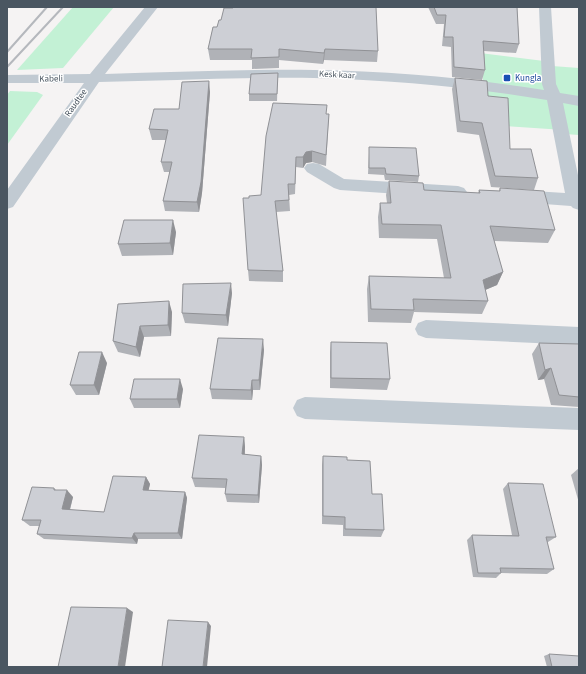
<svg xmlns="http://www.w3.org/2000/svg" width="586" height="674" font-family="'Source Sans 3',sans-serif">
	<style>
		.green { fill: #c3f1d5 }
		.lines { fill: none; stroke-linecap: round; stroke-linejoin: round }
		.minor { fill: #c1cad2; fill-rule: evenodd }
		.rail { stroke: #b5b8bd; stroke-width: 2 }
		.wall { fill: #b0b2b7 }
		.shaded-wall { fill: #909195 }
		.building { fill: #cdcfd5; stroke: #909195 }
		.transit-dot { fill: #1a4fb4; stroke: #fff; stroke-width: 1.5 }
		.labels { text-anchor: middle; dominant-baseline: central; stroke-width: 3; stroke-linejoin: round; paint-order: stroke }
		.far-street-label { font-size: 9px; fill: #4a5661; stroke: #fff }
		.far-transit-label { font-size: 9px; fill: #164399; stroke: #fff; text-anchor: start }
	</style>
	<rect width="100%" height="100%" fill="#f5f3f3"/>
	<!-- green -->
	<g class="green">
		<polygon points="73,7 114,7 63,68 17,70"/>
		<polygon points="480,53 552,62 552,66 579,68 579,135 565,134 564,130 488,125"/>
		<polygon points="10,91 37,92 43,95 7,145 7,95"/>
	</g>
	<g class="lines">
		<!-- minor -->
		<g class="minor">
			<path d="M145,7h13l-53,67c69,-2 139,-5 209,-4 77,1 154,8 230,20l-2,-6 -3,-77h12l5,77 4,9 19,3v10l-16,-3 16,77v30l-6,-2 -2,-2 -54,-4 -6,-2 -3,-4 3,-4 6,-2 48,3 -18,-93c-77,-13 -155,-20 -233,-22 -72,-1 -144,3 -215,4l-86,125 -6,2v-19l77,-107h-77v-8l83,-1z"/>
			<polygon points="313,163 319,164 344,179 458,186 464,188 467,192 464,196 458,198 340,190 334,188 307,172 304,168 307,164"/>
			<polygon points="426,320 579,327 579,345 426,338 418,335 415,329 418,323"/>
			<polygon points="305,397 579,408 579,430 305,419 297,416 293,408 297,400"/>
		</g>
		<!-- rail -->
		<g class="rail">
			<polyline points="7,52 47,7"/>
			<polyline points="7,67 63,7"/>
		</g>
	</g>
	<!-- wall -->
	<g class="wall">
		<polygon points="428,7 517,7 519,44 516,53 484,51 485,70 482,80 452,77 451,47 442,46 444,24 436,24"/>
		<polygon points="213,27 378,51 377,62 324,60 323,64 279,60 279,68 252,69 252,60 210,60 208,49"/>
		<polygon points="579,31 579,42 578,34"/>
		<polygon points="278,73 277,101 249,101 249,94"/>
		<polygon points="455,78 488,96 510,149 538,178 534,190 491,187 479,135 457,132 452,89"/>
		<polygon points="210,92 202,193 199,212 165,211 163,201 170,172 164,172 161,162 166,140 152,140 149,129 179,109"/>
		<polygon points="326,114 329,114 326,166 312,162 306,163 303,168 296,167 295,194 289,195 290,211 276,212 283,271 283,282 249,281 248,270 249,198 261,195"/>
		<polygon points="369,147 419,176 418,182 385,180 384,175 368,174 369,153"/>
		<polygon points="389,181 424,190 478,193 479,190 499,191 500,188 555,230 548,243 494,241 503,272 497,285 485,290 488,301 482,314 414,312 411,323 368,322 367,289 369,276 444,278 437,239 379,238 378,217 380,203 387,203 386,195"/>
		<polygon points="176,232 173,255 122,256 118,244"/>
		<polygon points="232,293 228,326 185,323 182,313"/>
		<polygon points="118,304 172,312 171,336 144,337 140,357 118,352 113,341"/>
		<polygon points="331,342 390,379 387,390 330,388 330,352"/>
		<polygon points="539,343 579,344 579,407 551,405 544,379 538,380 532,354"/>
		<polygon points="264,350 260,390 253,390 252,400 212,399 210,389"/>
		<polygon points="107,363 99,395 76,395 70,385"/>
		<polygon points="183,389 180,408 134,408 130,399"/>
		<polygon points="244,437 245,447 245,455 261,456 262,465 259,503 227,502 225,494 225,488 195,487 192,478"/>
		<polygon points="323,456 347,460 372,494 384,530 381,537 343,536 343,525 322,524 322,465"/>
		<polygon points="579,468 579,503 571,475"/>
		<polygon points="146,477 150,484 148,491 185,492 187,498 182,539 138,539 137,544 44,539 37,534 39,526 30,526 22,520 54,488 56,490 73,497 70,510 104,512"/>
		<polygon points="508,483 556,537 548,542 547,542 554,569 547,574 501,573 496,578 473,577 467,540 472,535 512,535 503,489"/>
		<polygon points="549,654 579,667 547,667 544,656"/>
	</g>
	<!-- shaded-wall -->
	<g class="shaded-wall">
		<polygon points="325,49 324,60 323,64 324,53"/>
		<polygon points="209,81 210,92 202,193 199,212 197,202"/>
		<polygon points="312,151 312,162 306,163 303,168 303,157 306,152"/>
		<polygon points="173,220 176,232 173,255 170,243"/>
		<polygon points="503,272 497,285 478,293 483,280"/>
		<polygon points="231,283 232,293 228,326 226,315"/>
		<polygon points="169,301 172,312 171,336 168,325"/>
		<polygon points="140,326 144,337 140,357 136,347"/>
		<polygon points="263,339 264,350 260,390 259,380"/>
		<polygon points="102,352 107,363 99,395 94,385"/>
		<polygon points="551,368 544,379 538,380 545,370"/>
		<polygon points="180,379 183,389 180,408 177,399"/>
		<polygon points="252,380 253,390 252,400 251,390"/>
		<polygon points="244,437 245,447 244,463 242,454"/>
		<polygon points="261,456 262,465 259,503 258,495"/>
		<polygon points="146,477 150,484 147,497 143,490"/>
		<polygon points="67,490 73,497 68,516 62,509"/>
		<polygon points="185,492 187,498 182,539 178,533"/>
		<polygon points="134,533 138,539 137,544 132,538"/>
		<polygon points="127,608 133,612 125,667 118,667"/>
		<polygon points="208,622 211,626 207,667 203,667"/>
	</g>
	<!-- building -->
	<g class="building">
		<polygon points="234,7 376,7 378,51 325,49 324,53 279,49 279,57 251,58 252,49 208,49 213,27 217,27 219,20 221,20 224,8 233,8"/>
		<polygon points="434,7 517,7 519,44 483,41 485,70 454,67 453,37 444,37 446,15 437,15"/>
		<polygon points="278,73 277,94 249,94 251,74"/>
		<polygon points="455,78 487,81 488,96 508,98 510,149 531,149 538,178 495,176 482,123 460,121"/>
		<polygon points="209,81 201,182 197,202 163,201 172,162 161,162 168,130 149,129 154,109 179,109 182,82"/>
		<polygon points="273,103 327,105 326,114 329,114 326,155 312,151 306,152 303,157 296,157 295,184 288,184 289,200 275,201 283,271 248,270 243,198 249,198 249,196 261,195 266,136"/>
		<polygon points="369,147 416,148 419,176 386,174 385,168 369,168"/>
		<polygon points="389,181 423,183 424,190 480,193 479,190 500,191 500,188 544,191 555,230 490,226 503,272 483,280 488,301 413,299 414,310 371,309 369,276 451,278 441,225 382,224 380,203 391,203"/>
		<polygon points="124,220 173,220 170,243 118,244"/>
		<polygon points="231,283 226,315 182,313 183,284"/>
		<polygon points="169,301 168,325 140,326 136,347 113,341 118,304"/>
		<polygon points="218,338 263,339 259,380 252,380 251,390 210,389"/>
		<polygon points="331,342 387,343 390,379 331,378"/>
		<polygon points="539,343 579,344 579,397 559,395 551,368 545,370"/>
		<polygon points="79,352 102,352 94,385 70,385"/>
		<polygon points="134,379 180,379 177,399 130,399"/>
		<polygon points="199,435 244,437 242,454 261,456 258,495 225,494 227,479 192,478"/>
		<polygon points="323,456 347,457 347,460 370,461 372,494 382,494 384,530 345,529 345,517 323,516"/>
		<polygon points="113,476 146,477 143,490 185,492 178,533 134,533 132,538 37,534 41,520 22,520 32,487 54,488 54,490 67,490 62,509 104,512"/>
		<polygon points="508,483 543,484 556,537 546,537 554,569 500,568 501,573 478,573 472,535 519,536"/>
		<polygon points="71,607 127,608 118,667 58,667"/>
		<polygon points="168,620 208,622 203,667 162,667"/>
		<polygon points="549,654 579,656 579,667 552,667"/>
	</g>
	<!-- markers -->
	<rect class="transit-dot" x="503" y="74" width="8" height="8" rx="2"/>
	<g class="labels">
		<!-- far-street labels -->
		<g class="far-street-label">
			<text transform="translate(337 75) rotate(3)">Kesk kaar</text>
			<text transform="translate(51 79) rotate(-1)">Kabeli</text>
			<text transform="translate(76 103) rotate(-55)">Raudtee</text>
		</g>
		<!-- far-transit labels -->
		<g class="far-transit-label">
			<text x="515" y="78">Kungla</text>
		</g>
	</g>
	<!-- border -->
	<rect width="586" height="674" fill="none" stroke="#4a5661" stroke-width="16"/>
</svg>
